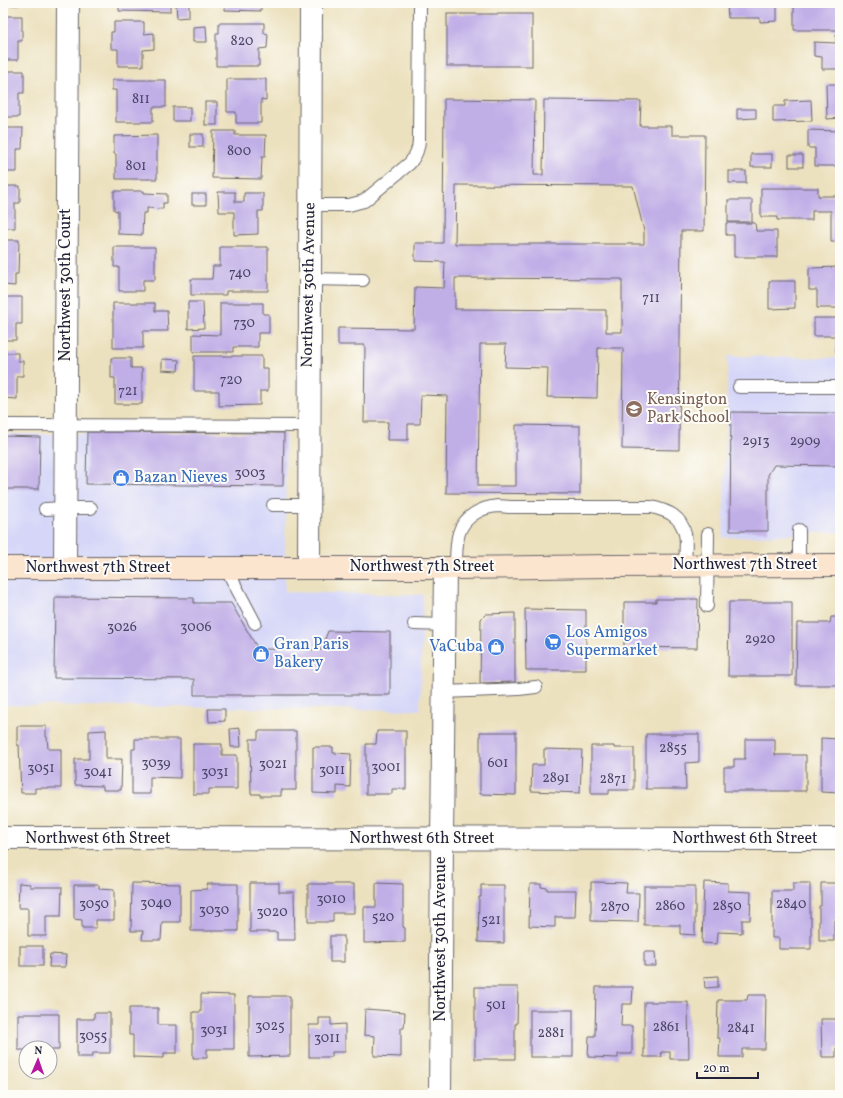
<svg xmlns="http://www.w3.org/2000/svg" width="843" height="1098" font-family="Vollkorn,serif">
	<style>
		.built { fill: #d6d7f8 }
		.building { fill: #c0aee7; fill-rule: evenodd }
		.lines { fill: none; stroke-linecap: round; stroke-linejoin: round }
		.service-casing { stroke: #696569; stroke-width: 14 }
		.minor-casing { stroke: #696569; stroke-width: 24 }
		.secondary-casing { stroke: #696569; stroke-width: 24 }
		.service { stroke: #fff; stroke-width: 12 }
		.minor { stroke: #fff; stroke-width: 22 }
		.secondary { stroke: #fce5cf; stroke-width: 22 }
		.labels { text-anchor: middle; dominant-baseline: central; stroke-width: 4; stroke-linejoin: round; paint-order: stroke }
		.number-label { font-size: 14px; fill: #4a4566 }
		.street-label { font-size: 16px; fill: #22223b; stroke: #fdfcf7 }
		.education-label { font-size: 16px; fill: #785e54; stroke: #fdfcf7; text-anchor: start }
		.shop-label { font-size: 16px; fill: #366cbe; stroke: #fdfcf7; text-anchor: start }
	</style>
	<rect width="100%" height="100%" fill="#fdfcf7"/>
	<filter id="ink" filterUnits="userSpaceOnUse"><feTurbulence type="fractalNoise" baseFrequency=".025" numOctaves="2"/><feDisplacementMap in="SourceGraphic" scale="8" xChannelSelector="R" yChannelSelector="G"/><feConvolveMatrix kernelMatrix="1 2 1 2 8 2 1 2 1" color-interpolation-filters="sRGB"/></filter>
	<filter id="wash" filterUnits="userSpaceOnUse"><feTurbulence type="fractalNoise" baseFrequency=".012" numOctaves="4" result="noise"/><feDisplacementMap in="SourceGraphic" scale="16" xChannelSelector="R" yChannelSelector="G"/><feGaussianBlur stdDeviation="0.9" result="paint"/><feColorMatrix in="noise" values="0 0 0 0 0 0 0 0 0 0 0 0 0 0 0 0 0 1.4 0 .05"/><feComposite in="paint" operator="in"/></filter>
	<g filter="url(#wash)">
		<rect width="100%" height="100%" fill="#ece1be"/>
		<!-- built -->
		<g class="built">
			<polygon points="728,356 840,358 840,532 723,538"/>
			<polygon points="3,434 286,435 285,592 423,595 420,710 3,705"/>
		</g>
		<g id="blocks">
			<!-- building -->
			<g class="building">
				<rect x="3" y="3" width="16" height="2"/>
				<polygon points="119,3 170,3 170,12 119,11"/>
				<polygon points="176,3 189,3 189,17 177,18"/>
				<polygon points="225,3 261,3 261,11 225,10"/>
				<polygon points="727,3 777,3 777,21 760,22 760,18 728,18"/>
				<polygon points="789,3 840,3 840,30 794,30 794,6 789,6"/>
				<rect x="447" y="14" width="85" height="52"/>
				<polygon points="3,16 22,16 22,41 18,41 18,60 3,60"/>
				<polygon points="114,22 144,22 144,34 154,33 154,49 143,50 143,66 118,66 118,49 111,49 111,32 114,32"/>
				<polygon points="219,23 264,23 264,33 268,34 267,48 259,49 259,66 216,66 216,33 219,33"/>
				<polygon points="206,26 207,42 193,42 193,27"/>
				<polygon points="836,35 840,35 840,69 822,69 822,57 814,56 814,42 836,43"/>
				<polygon points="3,71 24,71 24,93 19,93 19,117 3,117"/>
				<polygon points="227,79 266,79 266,100 261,99 261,123 236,123 236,112 227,112"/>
				<polygon points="112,80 166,80 166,107 153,107 153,122 116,122 116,90 112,90"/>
				<polygon points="826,84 840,84 840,118 827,119"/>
				<path d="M444,99l91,1 -1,75h9l1,-75 97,1 -1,25h32v9h33l-1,96h-23l-2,219 -57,-1 1,-101h-25l-1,50 -50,-1 1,-29 -43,-1 1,-23h-26l-2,142h38v-61l64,1v68l-134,-1 1,-97 -26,-1 -1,29h-12v16h-21l1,-18h-24l1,-77h-27v-17l76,1 1,-42 29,1 1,-26 -30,-1v-18h28zM456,185l177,1 11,45v13h-189zM455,278l167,1v53h-16v-22l-151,-1z"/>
				<polygon points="811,100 812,121 773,122 773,106 785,106 785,101"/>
				<rect x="205" y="102" width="12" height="23"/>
				<rect x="173" y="107" width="17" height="14"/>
				<polygon points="737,109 756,109 756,118 737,119"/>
				<polygon points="3,128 23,128 22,149 17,149 17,172 3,172"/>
				<polygon points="808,130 840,131 840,166 815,166 815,148 808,148"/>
				<polygon points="213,131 235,131 235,135 266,135 265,157 262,157 261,179 212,178"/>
				<rect x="190" y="134" width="13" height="13"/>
				<polygon points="157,135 157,179 116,179 116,154 114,154 114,136"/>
				<rect x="751" y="154" width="21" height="13"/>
				<rect x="789" y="155" width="14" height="12"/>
				<rect x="729" y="171" width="17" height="12"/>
				<polygon points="3,186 20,186 20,203 15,203 15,228 3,228"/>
				<polygon points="761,188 818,188 818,196 840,196 840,242 831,242 831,211 812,211 812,220 777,220 777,217 761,217"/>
				<polygon points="114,191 144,191 144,193 167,194 167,203 163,203 163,209 147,208 147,213 143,213 142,235 118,234 118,211 114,210"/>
				<polygon points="218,192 235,192 235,202 244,202 244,193 263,193 263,211 258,211 258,234 234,235 234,212 219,212"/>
				<rect x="192" y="194" width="14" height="11"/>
				<rect x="728" y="200" width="24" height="22"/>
				<polygon points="726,223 755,223 756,231 777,231 777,257 734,257 734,235 726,235"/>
				<polygon points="3,240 19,240 18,274 15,274 15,286 3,285"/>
				<polygon points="114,247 155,247 155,280 143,280 143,291 119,291 119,267 114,267"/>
				<polygon points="220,247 268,247 268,291 226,291 226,295 191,295 191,279 212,279 213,266 220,266"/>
				<polygon points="840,267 840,308 817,308 817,290 809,290 809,268"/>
				<polygon points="769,281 795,281 795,308 769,309"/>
				<polygon points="3,297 22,297 22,324 16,324 16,340 3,340"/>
				<polygon points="188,302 203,302 204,328 188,329"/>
				<polygon points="113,303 155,303 155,311 167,311 168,331 143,331 143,348 113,348"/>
				<polygon points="220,303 263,303 263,314 269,314 269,333 258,333 258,347 233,347 233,352 193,352 193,334 220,335"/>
				<polygon points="814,318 840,318 840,353 836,353 836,336 814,336"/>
				<polygon points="3,353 18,353 18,361 23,361 23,376 17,376 17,399 3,398"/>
				<polygon points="194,356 262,356 262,368 268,368 268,391 260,391 260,405 219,406 219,391 194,391"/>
				<polygon points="111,358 131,358 131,368 142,368 142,404 115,404 115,378 111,378"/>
				<polygon points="162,359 179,360 178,371 162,370"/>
				<polygon points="731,412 840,413 840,466 774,465 768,475 768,531 730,531"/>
				<polygon points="87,432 284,433 283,486 86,484"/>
				<polygon points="3,436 40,437 39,489 3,489"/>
				<polygon points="55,597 194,598 194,603 231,603 258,649 321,650 328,631 390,632 390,695 194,695 194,679 54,678"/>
				<polygon points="656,599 698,599 697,648 624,647 624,602 656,602"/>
				<polygon points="729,602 792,602 792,676 728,676"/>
				<polygon points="525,609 586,610 586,670 526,670"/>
				<polygon points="515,613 515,682 480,683 481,619 486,614"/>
				<polygon points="831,617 840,617 840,685 796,685 797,623 830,623"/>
				<polygon points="208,709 225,709 225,721 209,722"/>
				<polygon points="17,726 46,726 46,737 47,737 48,749 61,749 61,788 35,788 35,793 21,793 19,745 17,745"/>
				<polygon points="240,728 241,747 231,747 230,729"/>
				<polygon points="106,730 106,759 122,759 121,790 103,790 103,786 75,785 75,759 89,759 89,731"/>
				<polygon points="258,731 296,731 296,790 281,790 281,796 260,796 260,794 251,794 250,739 258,739"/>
				<polygon points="377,731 406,731 406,789 392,789 392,794 366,794 366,744 376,744"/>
				<polygon points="480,732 516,732 516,795 480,794"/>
				<polygon points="646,734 699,734 699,762 685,763 686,789 646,789"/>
				<polygon points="821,738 840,739 840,793 821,792"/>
				<polygon points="135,739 180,739 180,778 150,777 150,794 132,794 132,749 135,749"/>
				<polygon points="745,739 775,739 775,755 806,755 806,791 724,791 724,767 734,767 734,759 745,759"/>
				<polygon points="193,744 222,744 222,755 237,755 237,789 209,789 209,794 193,794"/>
				<polygon points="591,746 614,746 614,748 634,748 634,790 609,790 609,794 591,794"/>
				<polygon points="313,747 333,747 333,753 351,754 350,787 337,786 337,794 313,793"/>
				<polygon points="544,749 582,750 580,793 531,791 532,765 544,765"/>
				<polygon points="591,882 627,883 626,893 639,893 638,922 591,921"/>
				<polygon points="704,882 728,883 728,891 751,892 750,920 742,920 742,933 718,932 717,944 702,943"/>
				<polygon points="19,883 30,884 30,887 62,887 61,916 46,916 46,936 28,936 28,908 18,908"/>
				<polygon points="132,883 180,884 180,922 162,922 161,940 142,940 143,931 131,931"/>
				<polygon points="250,883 279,883 279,892 294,892 295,940 277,940 277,932 250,932"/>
				<polygon points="376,883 403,884 403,927 405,928 405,942 364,943 364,907 376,907"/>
				<polygon points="793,883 810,883 810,918 811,917 811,949 779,949 779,938 772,938 772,891 793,891"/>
				<polygon points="821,883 840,883 840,921 834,921 834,941 819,941 819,906 821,906"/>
				<polygon points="207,884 238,884 238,931 191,931 191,890 207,889"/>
				<polygon points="308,884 354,884 354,913 333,913 333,922 308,922"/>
				<polygon points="530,884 541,884 541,887 547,888 547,890 576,890 575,917 555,917 555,927 529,926"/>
				<polygon points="74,885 99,885 99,889 114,890 114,920 96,920 96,928 82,928 82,920 74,919"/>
				<polygon points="481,885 504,885 504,943 478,942 479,897 481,897"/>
				<polygon points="644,886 695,886 695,935 680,934 680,925 644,925"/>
				<rect x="330" y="936" width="14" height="26"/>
				<rect x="20" y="946" width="23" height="20"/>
				<polygon points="644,952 655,952 656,966 644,966"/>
				<polygon points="50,954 66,955 65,967 49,967"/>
				<polygon points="718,976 718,987 705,988 704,977"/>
				<polygon points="475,987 518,987 517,1024 515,1024 515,1059 475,1059"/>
				<polygon points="596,987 633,987 632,1004 622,1004 621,1026 632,1026 632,1054 618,1054 618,1058 588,1057 589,1036 595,1036"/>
				<polygon points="201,994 234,995 234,1049 207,1049 207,1058 193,1058 193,1012 201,1012"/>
				<polygon points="748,995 766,995 765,1049 742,1049 742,1057 719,1057 720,1038 717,1038 718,1000 747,1000"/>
				<polygon points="249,996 290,996 290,1056 249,1057"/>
				<polygon points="644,1002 688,1002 689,1059 670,1059 670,1052 661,1052 662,1057 644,1057"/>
				<polygon points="129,1008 158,1008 158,1025 177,1025 177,1053 164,1053 164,1058 133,1057 133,1035 129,1035"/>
				<polygon points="365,1009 405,1012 404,1028 401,1028 401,1057 374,1056 375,1036 364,1035"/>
				<rect x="530" y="1010" width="43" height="47"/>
				<polygon points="94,1013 110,1013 110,1053 93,1053 92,1057 77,1057 77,1019 94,1019"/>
				<polygon points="18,1014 59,1014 59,1050 50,1050 50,1048 26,1048 26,1050 18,1050"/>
				<polygon points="319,1018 331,1018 331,1025 345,1024 345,1052 332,1052 332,1057 309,1057 309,1025 319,1025"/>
				<polygon points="821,1019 840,1019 840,1048 836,1048 836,1057 822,1057"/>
			</g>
		</g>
	</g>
	<g filter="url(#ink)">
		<use href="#blocks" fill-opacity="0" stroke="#696569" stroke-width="1"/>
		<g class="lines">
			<!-- service casing -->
			<g class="service-casing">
				<g id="service">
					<path d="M310,205h39l15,-4 46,-38c6,-8 9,-14 9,-24l1,-136"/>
					<polyline points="309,279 363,280"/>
					<polyline points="739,387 840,387"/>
					<polyline points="3,425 308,426"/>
					<polyline points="273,505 309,505"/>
					<polyline points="45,509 65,508 91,508"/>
					<polyline points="799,530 799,565"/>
					<polyline points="226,568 255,623"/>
					<path d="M456,568c0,-10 0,-25 3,-35 5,-16 22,-26 39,-27 4,0 9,1 13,1h141c16,4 29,9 33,27 2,7 0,24 0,32"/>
					<polyline points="707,606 708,534"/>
					<polyline points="414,624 444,625"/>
					<polyline points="443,692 519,689 536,687"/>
				</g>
			</g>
			<!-- minor casing -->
			<g class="minor-casing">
				<g id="minor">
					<polyline points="65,568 68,3"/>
					<path d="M309,568c-1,-189 2,-377 2,-565"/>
					<polyline points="3,838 840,839"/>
					<polyline points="440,1095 442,839 445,568"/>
				</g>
			</g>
			<!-- secondary casing -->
			<g class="secondary-casing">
				<polyline id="secondary" points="3,568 456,568 609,566 840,565"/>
			</g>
			<!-- service -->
			<use href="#service" class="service"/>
			<!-- minor -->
			<use href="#minor" class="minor"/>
			<!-- secondary -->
			<use href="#secondary" class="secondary"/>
		</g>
	</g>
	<!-- icons -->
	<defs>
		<g id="school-disc" transform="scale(0.9)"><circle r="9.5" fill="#8d6e63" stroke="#fdfcf7"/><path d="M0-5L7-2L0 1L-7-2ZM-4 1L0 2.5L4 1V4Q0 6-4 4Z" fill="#fff"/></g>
		<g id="shop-disc" transform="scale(0.9)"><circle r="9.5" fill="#3f7fe0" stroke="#fdfcf7"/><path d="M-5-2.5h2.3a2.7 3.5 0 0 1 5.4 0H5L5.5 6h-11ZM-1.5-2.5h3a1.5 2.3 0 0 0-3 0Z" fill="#fff"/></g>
		<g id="supermarket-disc" transform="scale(0.9)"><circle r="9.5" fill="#3f7fe0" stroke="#fdfcf7"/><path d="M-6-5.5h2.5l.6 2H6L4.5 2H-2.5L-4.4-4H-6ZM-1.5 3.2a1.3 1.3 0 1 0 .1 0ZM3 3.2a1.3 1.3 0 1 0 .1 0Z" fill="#fff"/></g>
	</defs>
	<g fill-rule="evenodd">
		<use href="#school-disc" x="634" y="409"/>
		<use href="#shop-disc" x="121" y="478"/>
		<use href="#supermarket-disc" x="553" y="642"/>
		<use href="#shop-disc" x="496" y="647"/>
		<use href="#shop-disc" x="261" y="654"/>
	</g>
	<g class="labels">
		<!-- number labels -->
		<g class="number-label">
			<text x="242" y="41">820</text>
			<text x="141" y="99">811</text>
			<text x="239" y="151">800</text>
			<text x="136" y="166">801</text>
			<text x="240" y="273">740</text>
			<text x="651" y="298">711</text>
			<text x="244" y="323">730</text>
			<text x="231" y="380">720</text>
			<text x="128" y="391">721</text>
			<text x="756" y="441">2913</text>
			<text x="805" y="441">2909</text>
			<text x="250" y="473">3003</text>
			<text x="122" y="627">3026</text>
			<text x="196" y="627">3006</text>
			<text x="760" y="639">2920</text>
			<text x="673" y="748">2855</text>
			<text x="156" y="763">3039</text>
			<text x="498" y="763">601</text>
			<text x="273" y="764">3021</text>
			<text x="386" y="767">3001</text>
			<text x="41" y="768">3051</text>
			<text x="332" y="770">3011</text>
			<text x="98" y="772">3041</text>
			<text x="215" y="772">3031</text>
			<text x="556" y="778">2891</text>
			<text x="613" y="779">2871</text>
			<text x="331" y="899">3010</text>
			<text x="156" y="903">3040</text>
			<text x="94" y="904">3050</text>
			<text x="791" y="904">2840</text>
			<text x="670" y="906">2860</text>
			<text x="727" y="906">2850</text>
			<text x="615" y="907">2870</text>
			<text x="214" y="910">3030</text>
			<text x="272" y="912">3020</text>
			<text x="383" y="917">520</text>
			<text x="491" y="920">521</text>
			<text x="496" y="1005">501</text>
			<text x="270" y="1026">3025</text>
			<text x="666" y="1027">2861</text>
			<text x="741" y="1028">2841</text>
			<text x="214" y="1030">3031</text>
			<text x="551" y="1033">2881</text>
			<text x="93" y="1036">3055</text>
			<text x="327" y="1038">3011</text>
		</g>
		<!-- street labels -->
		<g class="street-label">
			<text transform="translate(66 285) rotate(-90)">Northwest 30th Court</text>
			<text transform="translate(309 285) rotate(-89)">Northwest 30th Avenue</text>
			<text x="745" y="565">Northwest 7th Street</text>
			<text x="422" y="567">Northwest 7th Street</text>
			<text x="98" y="568">Northwest 7th Street</text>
			<text x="98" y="839">Northwest 6th Street</text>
			<text x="422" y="839">Northwest 6th Street</text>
			<text x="745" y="839">Northwest 6th Street</text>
			<text transform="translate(441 939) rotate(-90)">Northwest 30th Avenue</text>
		</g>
		<!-- education labels -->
		<g class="education-label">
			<text x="647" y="400">Kensington<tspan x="647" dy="18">Park School</tspan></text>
		</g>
		<!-- shop labels -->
		<g class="shop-label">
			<text x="134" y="478">Bazan Nieves</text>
			<text x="566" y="633">Los Amigos<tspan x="566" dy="18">Supermarket</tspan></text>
			<text x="274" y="645">Gran Paris<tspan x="274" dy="18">Bakery</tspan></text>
			<text x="483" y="647" text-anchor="end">VaCuba</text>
		</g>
	</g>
	<!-- margin -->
	<rect width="843" height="1098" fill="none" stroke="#fdfcf7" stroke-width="16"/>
	<!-- north arrow -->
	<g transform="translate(38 1060) rotate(2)"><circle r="19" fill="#fdfcf7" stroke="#a5a5ac"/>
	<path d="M0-3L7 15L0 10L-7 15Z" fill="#b5179e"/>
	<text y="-6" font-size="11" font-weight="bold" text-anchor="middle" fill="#22223b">N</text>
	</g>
	<!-- scale -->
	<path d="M697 1072v6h61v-6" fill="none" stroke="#22223b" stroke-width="2"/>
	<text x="703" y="1072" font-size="12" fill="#22223b" stroke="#fdfcf7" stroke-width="3" paint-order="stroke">20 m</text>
</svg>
